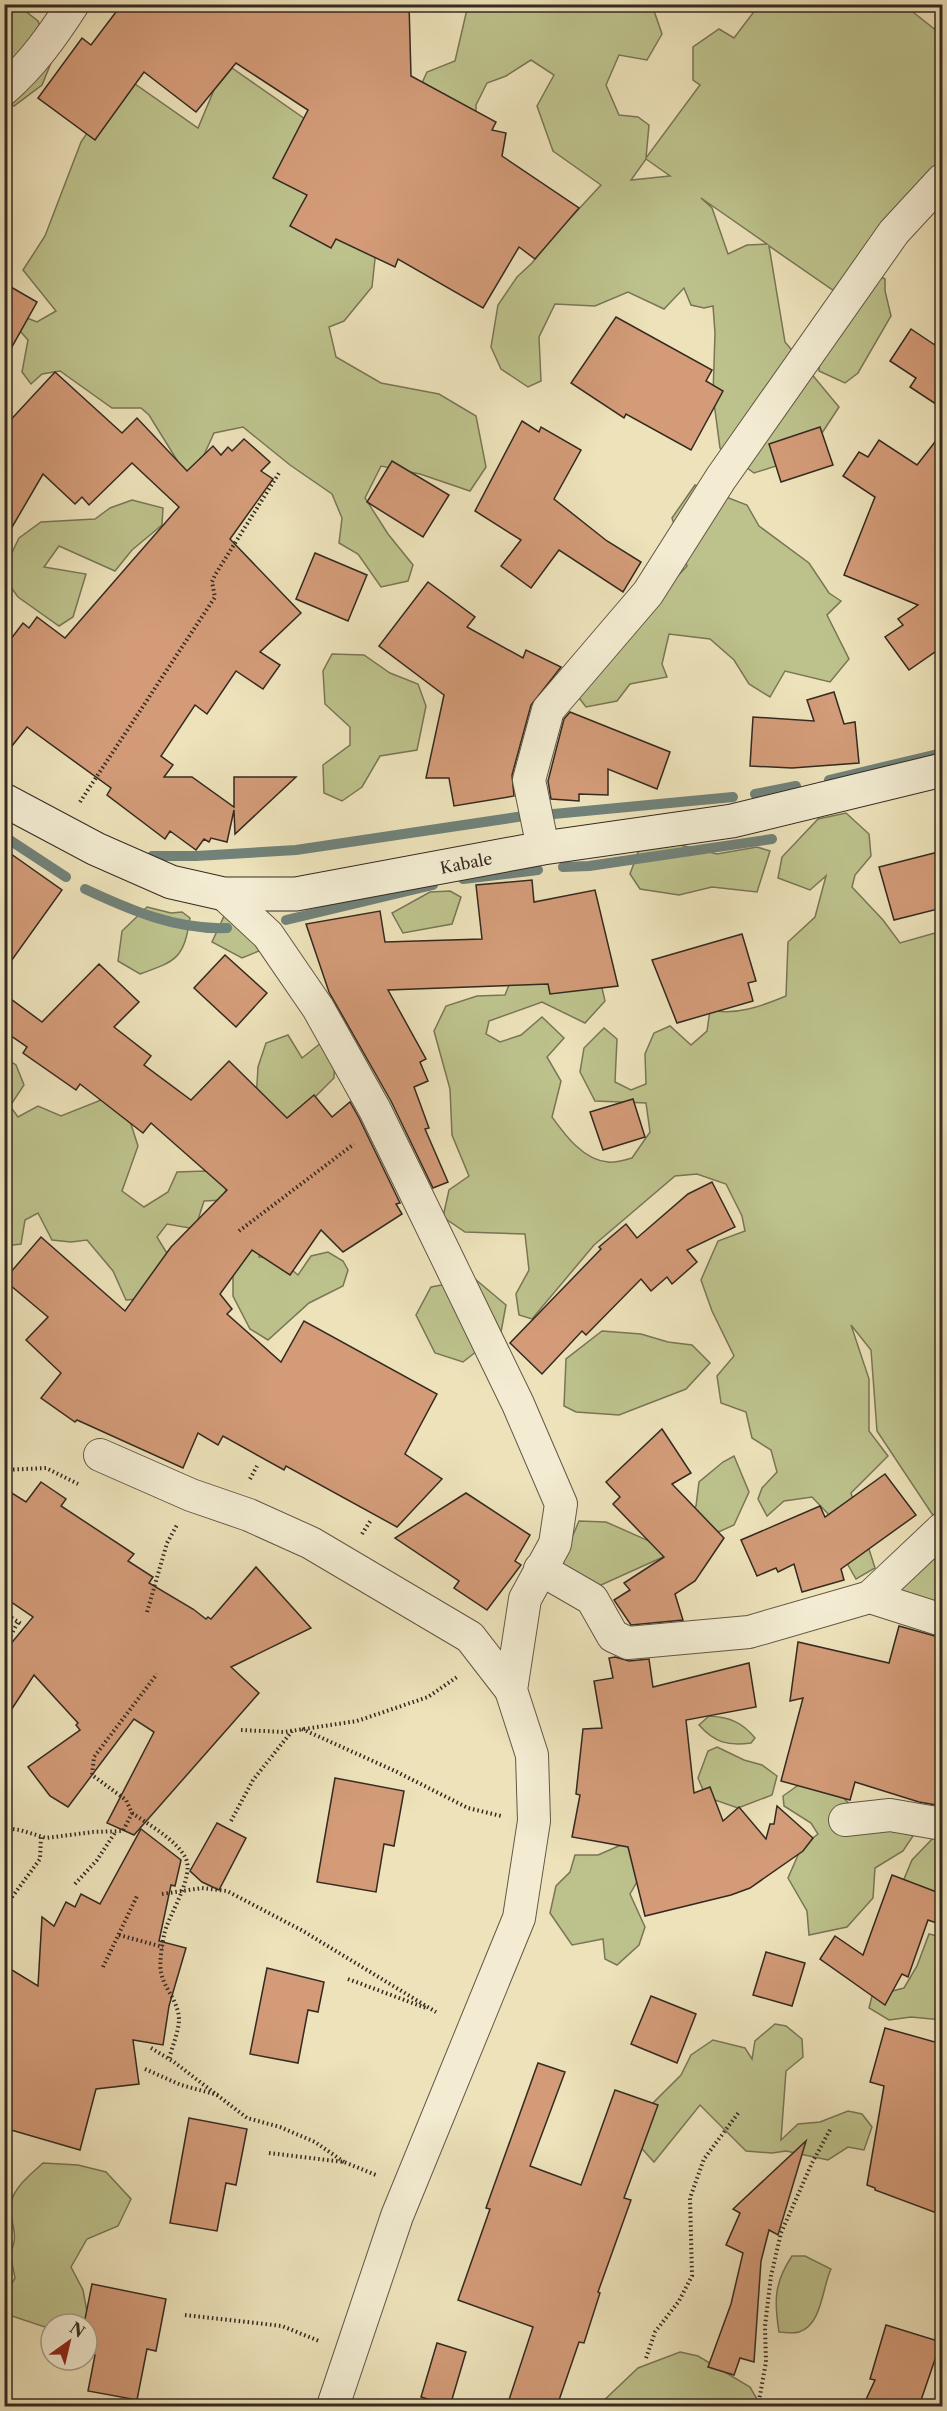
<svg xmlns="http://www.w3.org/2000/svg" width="947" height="2411" font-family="'Libre Caslon Text',serif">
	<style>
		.green { fill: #bdc28c; stroke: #787656; stroke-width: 1.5; fill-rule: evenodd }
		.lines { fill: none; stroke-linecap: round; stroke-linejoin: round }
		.stream { stroke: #71827a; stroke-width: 10 }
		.building { fill: #d39b78; stroke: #342a20; stroke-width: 1.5 }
		.street-casing { stroke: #625846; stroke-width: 34 }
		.secondary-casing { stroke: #342a20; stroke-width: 35 }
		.path { stroke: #342a20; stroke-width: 4; stroke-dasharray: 1.5 3; stroke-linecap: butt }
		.street { stroke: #f3ecd2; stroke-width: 32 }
		.secondary { stroke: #f3ecd2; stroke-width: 33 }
		.labels { text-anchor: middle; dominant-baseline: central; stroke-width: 5; stroke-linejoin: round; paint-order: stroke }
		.street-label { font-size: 16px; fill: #342a20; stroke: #f3ecd2 }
	</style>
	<rect width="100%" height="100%" fill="#ede2ba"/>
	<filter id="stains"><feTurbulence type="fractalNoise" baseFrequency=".00333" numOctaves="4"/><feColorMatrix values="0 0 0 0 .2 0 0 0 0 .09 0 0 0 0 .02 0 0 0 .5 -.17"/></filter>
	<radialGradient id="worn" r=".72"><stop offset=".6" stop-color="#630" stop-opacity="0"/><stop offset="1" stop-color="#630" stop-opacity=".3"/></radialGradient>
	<!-- green -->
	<g class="green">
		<path d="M468,5h184l10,29 -15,26 -28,-5 -13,30 13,30 19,2 11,8 -3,33 54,-73 -7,-5v-33l26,-18 15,9 25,-33h145l38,30v138l-78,94 21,12v12l6,25 -33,57 -13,10 -26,-12 1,-59 14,-21 -65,-45 16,96 54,65 -32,49 -53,17 -34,-25 -7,-53 2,-62 -2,-27 -9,2 -13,-3 -7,-17 -20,21 -36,-17 -33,14 -40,-2 -16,33 2,44 -13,6 -27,-18 -10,-22 7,-42 19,-28 15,-14 17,-22 52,-56 -48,-34 -16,-45 17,-31 -23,-15 -25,16 -19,7 -11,22v25l-60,-34 11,-24 28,-11zM646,159l24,17 -39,4zM701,198l66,46 -20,1 -19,9 -16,-46z"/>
		<polygon points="24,10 38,21 53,58 42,85 14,106 5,100 5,13"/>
		<polygon points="232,68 371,165 377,240 372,287 344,321 329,327 336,357 381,383 439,394 476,416 486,467 470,491 420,474 381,466 365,498 388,534 413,565 408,581 381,587 358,554 339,543 342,518 332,494 290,465 243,427 214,433 199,466 185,473 149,415 141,408 112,408 60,371 42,374 31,384 22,372 28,340 12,322 19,315 37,322 56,311 23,270 45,236 81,142 125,77 198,128 214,90"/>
		<polygon points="695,485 747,505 759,526 809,563 829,593 841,601 827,615 849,659 830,682 785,671 770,697 749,684 734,660 710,639 669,634 662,664 667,677 630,684 617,701 586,707 576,694 652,603 687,566 672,518"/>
		<polygon points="132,500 163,508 162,525 132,550 115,571 59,546 44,567 86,574 73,617 59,626 18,597 5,579 5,567 19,538 41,522 95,519 110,508"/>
		<polygon points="332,654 364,655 390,673 418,684 426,706 417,750 380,756 362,787 342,801 324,793 323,765 350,745 350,727 325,704 323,671"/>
		<path d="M846,813l23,21 2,22 -16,19 -3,12 31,33 17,23 42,-12v586l-4,6 -61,-92 -6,-81 -20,-25 18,54v52l19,25 -37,37 24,75 -19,11 -12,-21 -13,-41 -19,-20 -28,4 -17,15 -9,-17 4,-11 15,-16 -6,-22 -19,-12 -6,-26 -25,-9 -4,-27 17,-20 -22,-45 -11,-31 17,-39 27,-10 -3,-15 -16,-32 -29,-10 -22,2 -81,69 -62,74 -13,-4 -3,-21 13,-24 -4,-36 -60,-2 -22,-15 6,-27 20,-14 -17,-41 -2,-46 -16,-58 12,-25 31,-10 28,-1 8,-20 83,-13 9,39 -20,22 -43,-21 -53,19 -3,13 14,8 21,-7 21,-18 22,21 -17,19 14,24 -9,36c13,18 31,43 56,45 7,1 17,-2 24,-4l18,-26 -4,-29 -51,-2 -15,-29 4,-24 20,-20 13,11 -2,43 16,8 15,-6 -1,-30 9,-21 16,-7 21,19 16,-14 3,-21c25,6 52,-4 76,-14l2,-54 27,-25 11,-41 -16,14 -32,-12 4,-21 36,-38z"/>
		<polygon points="668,842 717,854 757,847 770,851 757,892 712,887 679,895 640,889 630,874 641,844"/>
		<polygon points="450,891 461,897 452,924 403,933 392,913 430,892"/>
		<path d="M147,907l24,6 11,-1 8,6c-6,40 -13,43 -50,56l-22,-13 4,-30z"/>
		<polygon points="225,914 256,914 259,951 242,958 212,942"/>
		<polygon points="288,1035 302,1058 326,1039 335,1050 334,1078 302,1110 295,1134 255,1118 258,1067 266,1043"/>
		<polygon points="4,1057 16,1065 24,1085 10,1106 18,1117 38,1106 61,1116 106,1098 127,1112 138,1146 122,1191 144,1207 168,1192 177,1172 206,1171 227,1185 223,1200 204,1201 195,1229 167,1224 157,1237 171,1260 141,1299 126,1300 113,1271 87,1240 71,1242 52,1240 38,1213 25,1220 21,1244 5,1246"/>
		<polygon points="262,1243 259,1257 278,1258 298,1275 311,1256 328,1252 343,1261 348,1270 343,1286 309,1303 268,1340 250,1329 233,1296 233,1263"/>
		<polygon points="475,1279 506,1305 501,1332 463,1362 435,1353 416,1315 431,1287"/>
		<polygon points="602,1331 641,1334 668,1342 692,1345 710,1363 686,1389 619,1415 576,1412 564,1406 566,1359"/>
		<polygon points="734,1456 749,1492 734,1525 601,1585 584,1588 561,1563 579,1521 606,1522 651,1542 696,1506 699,1482 723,1462"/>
		<polygon points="942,1546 942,1610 891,1593"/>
		<path d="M709,1716c20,1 33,6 46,22l-4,5c-23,3 -36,0 -52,-18z"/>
		<polygon points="717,1747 744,1760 762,1765 777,1776 772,1795 738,1808 706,1797 698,1778 708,1751"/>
		<polygon points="807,1779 835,1789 854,1809 901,1808 913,1836 903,1851 875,1868 873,1898 847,1927 809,1935 807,1911 788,1878 802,1846 818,1834 811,1823 784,1806 783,1796"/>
		<polygon points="935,1836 942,1837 942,1888 927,1906 918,1905 904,1879 912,1860"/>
		<polygon points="628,1842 645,1868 630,1894 645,1927 639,1945 617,1965 605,1959 603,1939 572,1945 550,1913 556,1886 570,1872 575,1855 598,1855"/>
		<polygon points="929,1934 942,1937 942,2020 911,2017 889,2020 869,2008 872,1996 904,1988 917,1966"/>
		<polygon points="775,2024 786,2026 802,2039 803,2057 786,2071 781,2140 798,2124 820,2122 848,2111 862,2114 872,2127 864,2150 848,2147 828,2160 786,2151 772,2153 746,2151 700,2105 654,2162 636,2142 645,2111 681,2075 691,2055 713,2040 745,2048 752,2059 755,2041"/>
		<path d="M43,2163l35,2 28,7 25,27 -13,27 -31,13 -16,28 12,23 6,33 -2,1h-36v5l-42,-14 -4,3v-26l3,-2 7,-12 -5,-25c11,-20 -2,-31 1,-50 3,-16 21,-30 32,-40z"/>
		<path d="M792,2256h13l26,13c-9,19 -9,56 -32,63 -6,2 -14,0 -20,0 -5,-31 -5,-49 13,-76z"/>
		<polygon points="680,2352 698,2356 750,2387 761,2406 598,2406 638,2368"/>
	</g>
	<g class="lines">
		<!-- stream -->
		<g class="stream">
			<polyline points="829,780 942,753"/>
			<polyline points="755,794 796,786"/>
			<polyline points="543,815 733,797"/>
			<polyline points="5,837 66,877"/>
			<polyline points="152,856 196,856 296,850 524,816"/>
			<polyline points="563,867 589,866 772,839"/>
			<polyline points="463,879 538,870"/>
			<path d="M85,889c45,21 91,41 142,39"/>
			<polyline points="286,920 433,885"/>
		</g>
	</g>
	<!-- building -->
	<g class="building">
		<polygon points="122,4 409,4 411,76 496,122 492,130 506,133 502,156 579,208 535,259 519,247 483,308 398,259 395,267 336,239 331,248 290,226 307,195 273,178 308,110 236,63 196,112 144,72 95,140 38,98 82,38 91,45"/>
		<polygon points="4,283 37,302 4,361"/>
		<polygon points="616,317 712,370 706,381 723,391 691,450 626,414 624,418 571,383"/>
		<polygon points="911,329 935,345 942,333 942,408 910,387 916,378 890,361"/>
		<polygon points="55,372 122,433 137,418 187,471 213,446 221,455 228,447 232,451 244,439 270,462 261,471 273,479 230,539 301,613 260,652 280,665 263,689 236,671 207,714 195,705 161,756 173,765 164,777 192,777 234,807 234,777 296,777 235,834 234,810 227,842 211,838 209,842 204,839 196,850 170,831 165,839 107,795 111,788 27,727 4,756 4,648 23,623 29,628 37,617 65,638 179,507 132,463 89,505 82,497 75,504 43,474 4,541 4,427"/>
		<polygon points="522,421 539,432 541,427 581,450 554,499 607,541 641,562 623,592 559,550 531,588 501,566 521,540 475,511"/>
		<polygon points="820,427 833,465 781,482 769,444"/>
		<polygon points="942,433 942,647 909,670 885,637 903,625 898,619 918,605 844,575 875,497 843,476 859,452 868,457 879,440 917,465"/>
		<polygon points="392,461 449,495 423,537 367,502"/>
		<polygon points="315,553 367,575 348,621 296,599"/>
		<polygon points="428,582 475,617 467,627 523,658 526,650 561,667 531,705 512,775 514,796 454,806 449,778 426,778 444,695 379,646"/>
		<polygon points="834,692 844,724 855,722 859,763 792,768 750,766 753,717 814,721 807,700"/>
		<polygon points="570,712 670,752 657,789 608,769 608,795 579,794 579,801 551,799 548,781 564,719"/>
		<polygon points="4,849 62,890 4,971"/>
		<polygon points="942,851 942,908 894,920 879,867"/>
		<polygon points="532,880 534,902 595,890 618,986 550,994 548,984 388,990 426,1059 420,1062 428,1081 414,1087 429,1128 425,1129 448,1182 433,1188 391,1101 329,992 306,924 380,911 385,942 482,939 476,885"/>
		<polygon points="742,934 756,981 748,983 753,1001 677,1023 652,960"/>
		<polygon points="225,955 267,993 236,1027 194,988"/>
		<polygon points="99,964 139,1002 114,1027 151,1056 144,1065 191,1100 229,1061 287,1118 314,1095 332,1117 350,1102 359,1118 400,1203 396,1204 402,1214 343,1252 321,1230 290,1275 252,1250 220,1294 232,1309 227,1314 281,1362 304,1321 437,1394 405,1454 442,1479 397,1527 286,1466 284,1470 223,1436 218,1445 198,1433 183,1468 77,1420 75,1422 41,1398 61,1373 26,1340 48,1317 4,1280 41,1237 125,1311 171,1247 227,1190 151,1123 143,1133 80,1084 76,1090 23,1053 27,1047 4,1031 4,994 42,1022"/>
		<polygon points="633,1099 645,1137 603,1150 590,1112"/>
		<polygon points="712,1182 735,1227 687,1250 697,1262 672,1284 667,1277 651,1291 641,1279 586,1335 582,1331 542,1374 510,1343 601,1249 599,1247 626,1224 637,1238 688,1194"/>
		<polygon points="662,1429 691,1473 672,1484 724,1538 695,1581 675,1594 683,1620 631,1625 614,1600 630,1590 624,1583 664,1557 613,1504 620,1497 606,1482"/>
		<polygon points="885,1474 916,1515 841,1569 844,1580 802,1592 794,1564 778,1572 776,1568 757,1576 741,1540 820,1506 825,1517"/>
		<polygon points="41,1482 66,1499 61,1506 134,1554 128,1561 153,1577 149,1583 193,1609 206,1619 208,1617 211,1619 256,1567 311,1628 231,1667 259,1693 134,1835 107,1823 154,1732 134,1719 68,1807 50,1796 28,1767 80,1730 76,1725 78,1723 34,1675 4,1721 4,1652 33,1617 4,1597 4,1488 26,1502"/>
		<polygon points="466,1493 530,1535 515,1561 521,1565 487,1610 454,1588 459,1581 395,1538"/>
		<polygon points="899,1626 942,1638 942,1806 919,1802 855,1782 850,1800 781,1781 803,1698 790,1701 798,1642 889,1663"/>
		<polygon points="615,1657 629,1661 649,1659 653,1687 749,1663 756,1707 686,1720 694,1793 710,1787 723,1821 739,1807 766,1839 770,1824 774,1824 777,1806 813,1838 803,1851 750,1888 731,1895 645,1916 628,1847 572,1837 580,1795 576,1794 583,1729 602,1728 594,1681 613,1678 609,1658"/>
		<polygon points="335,1778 404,1791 394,1846 384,1844 376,1892 317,1882"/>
		<polygon points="217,1823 246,1838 219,1890 202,1882 190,1871"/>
		<polygon points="141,1829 181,1860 175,1886 171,1885 159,1941 186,1948 169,2006 163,2045 133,2040 139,2084 96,2089 80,2150 4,2128 4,1965 38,1986 42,1917 54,1926 66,1902 75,1907 81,1894 100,1904"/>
		<polygon points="892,1875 942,1894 942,1925 928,1920 908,1977 902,1974 885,2005 820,1959 835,1936 863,1955"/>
		<polygon points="766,1952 805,1963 792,2006 753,1995"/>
		<polygon points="267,1968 324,1982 318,2012 308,2010 298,2063 250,2054"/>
		<polygon points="651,1996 696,2014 677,2063 631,2044"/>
		<polygon points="885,2028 942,2044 942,2215 875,2190 875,2188 867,2185 884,2086 870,2082"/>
		<polygon points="538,2063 565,2072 530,2166 581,2185 615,2090 658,2105 624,2198 631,2200 598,2292 600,2293 584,2343 579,2342 557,2406 507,2406 533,2327 458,2300 490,2209 486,2208"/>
		<polygon points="189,2118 247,2129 236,2185 226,2183 217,2231 170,2223"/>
		<polygon points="806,2141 778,2235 769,2230 761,2261 754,2362 740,2358 734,2375 708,2367 731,2304 743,2253 726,2245 740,2213 733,2209"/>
		<polygon points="92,2284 166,2299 156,2351 147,2349 137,2400 88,2391 95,2355 87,2355 87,2324 84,2324"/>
		<polygon points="886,2325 941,2342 919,2406 863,2406 875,2380 870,2379"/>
		<polygon points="437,2343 466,2352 450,2406 421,2397"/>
	</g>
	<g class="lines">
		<!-- street casing -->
		<g class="street-casing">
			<g id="street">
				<path d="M4,89c28,-24 49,-54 69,-85"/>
				<polyline points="543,848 529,780 548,710 648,593 721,478 894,232 942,180"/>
				<polyline points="224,894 268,935 318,1008 375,1110 417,1196 518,1404 561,1504 555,1544 525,1599 511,1690 532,1755 534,1821 519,1918 397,2216 333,2406"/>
				<polyline points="100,1455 191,1495 249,1515 311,1543 470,1637 511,1690"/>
				<polyline points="540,1569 592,1599 613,1636 628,1643 749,1632 870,1597 942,1620"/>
				<polyline points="870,1597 942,1529"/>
				<polyline points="845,1820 890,1815 942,1824"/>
			</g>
		</g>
		<!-- secondary casing -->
		<g class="secondary-casing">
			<polyline id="secondary" points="4,800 96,849 171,882 224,894 296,894 543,848 732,821 942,770"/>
		</g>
		<!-- path -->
		<g class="path">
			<polyline points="80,802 215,597 212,582 215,575 279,473"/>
			<polyline points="239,1231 354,1144"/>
			<polyline points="4,1470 46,1468 78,1484"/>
			<polyline points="250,1479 257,1466"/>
			<polyline points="362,1534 371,1520"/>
			<polyline points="147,1612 167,1543 177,1525"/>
			<polyline points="4,1613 23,1625"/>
			<polyline points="4,1642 11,1635 18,1622"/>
			<polyline points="302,1729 395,1771 468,1808 501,1816"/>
			<polyline points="241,1730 284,1732 357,1721 428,1697 457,1677"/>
			<path d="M132,1813c16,11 44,27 53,44 11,19 -17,58 -21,78 -2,11 -5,27 -3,37 3,17 17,28 18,47 0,12 -7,28 -10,40"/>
			<polyline points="231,1821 253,1780 292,1731"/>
			<polyline points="4,1828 20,1830 46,1838 93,1832 123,1831 132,1813 126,1800 92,1775 94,1757 157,1674"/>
			<polyline points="75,1884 97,1860 116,1831"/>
			<polyline points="162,1894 202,1888 227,1891 303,1931 436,2012"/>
			<polyline points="4,1908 40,1859 41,1836"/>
			<polyline points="119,1935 163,1947"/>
			<polyline points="103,1967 138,1894"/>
			<polyline points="348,1979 426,2008"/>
			<polyline points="151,2048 174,2062 247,2118 280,2127 315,2142 344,2162"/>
			<polyline points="145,2069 181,2085 218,2095"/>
			<polyline points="269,2153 344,2162 376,2175"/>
			<polyline points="185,2315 282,2326 319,2341"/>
			<polyline points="646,2358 655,2332 679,2301 692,2276 690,2198 704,2159 739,2112"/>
			<polyline points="758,2406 766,2362 765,2326 771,2276 781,2233 812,2163 831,2128"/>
		</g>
		<!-- street -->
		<use href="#street" class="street"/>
		<!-- secondary -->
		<use href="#secondary" class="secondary"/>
	</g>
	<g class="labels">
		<!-- street labels -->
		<g class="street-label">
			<text transform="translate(466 863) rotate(-11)">Kabale</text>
		</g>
	</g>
	<!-- margin -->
	<rect width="947" height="2411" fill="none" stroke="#ede2ba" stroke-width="24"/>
	<rect x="6" y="6" width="935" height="2399" fill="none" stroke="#342a20" stroke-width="3"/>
	<rect x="12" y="12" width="923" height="2387" fill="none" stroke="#342a20" stroke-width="1.5"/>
	<!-- north arrow -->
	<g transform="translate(69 2342) rotate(34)"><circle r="28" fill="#f3ecd2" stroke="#a79e8b" stroke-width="1.5"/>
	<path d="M0-4.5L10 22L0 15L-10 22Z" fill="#8f2418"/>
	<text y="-9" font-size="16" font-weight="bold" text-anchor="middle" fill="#342a20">N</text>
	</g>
	<rect width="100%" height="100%" filter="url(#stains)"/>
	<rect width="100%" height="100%" fill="url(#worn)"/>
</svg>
